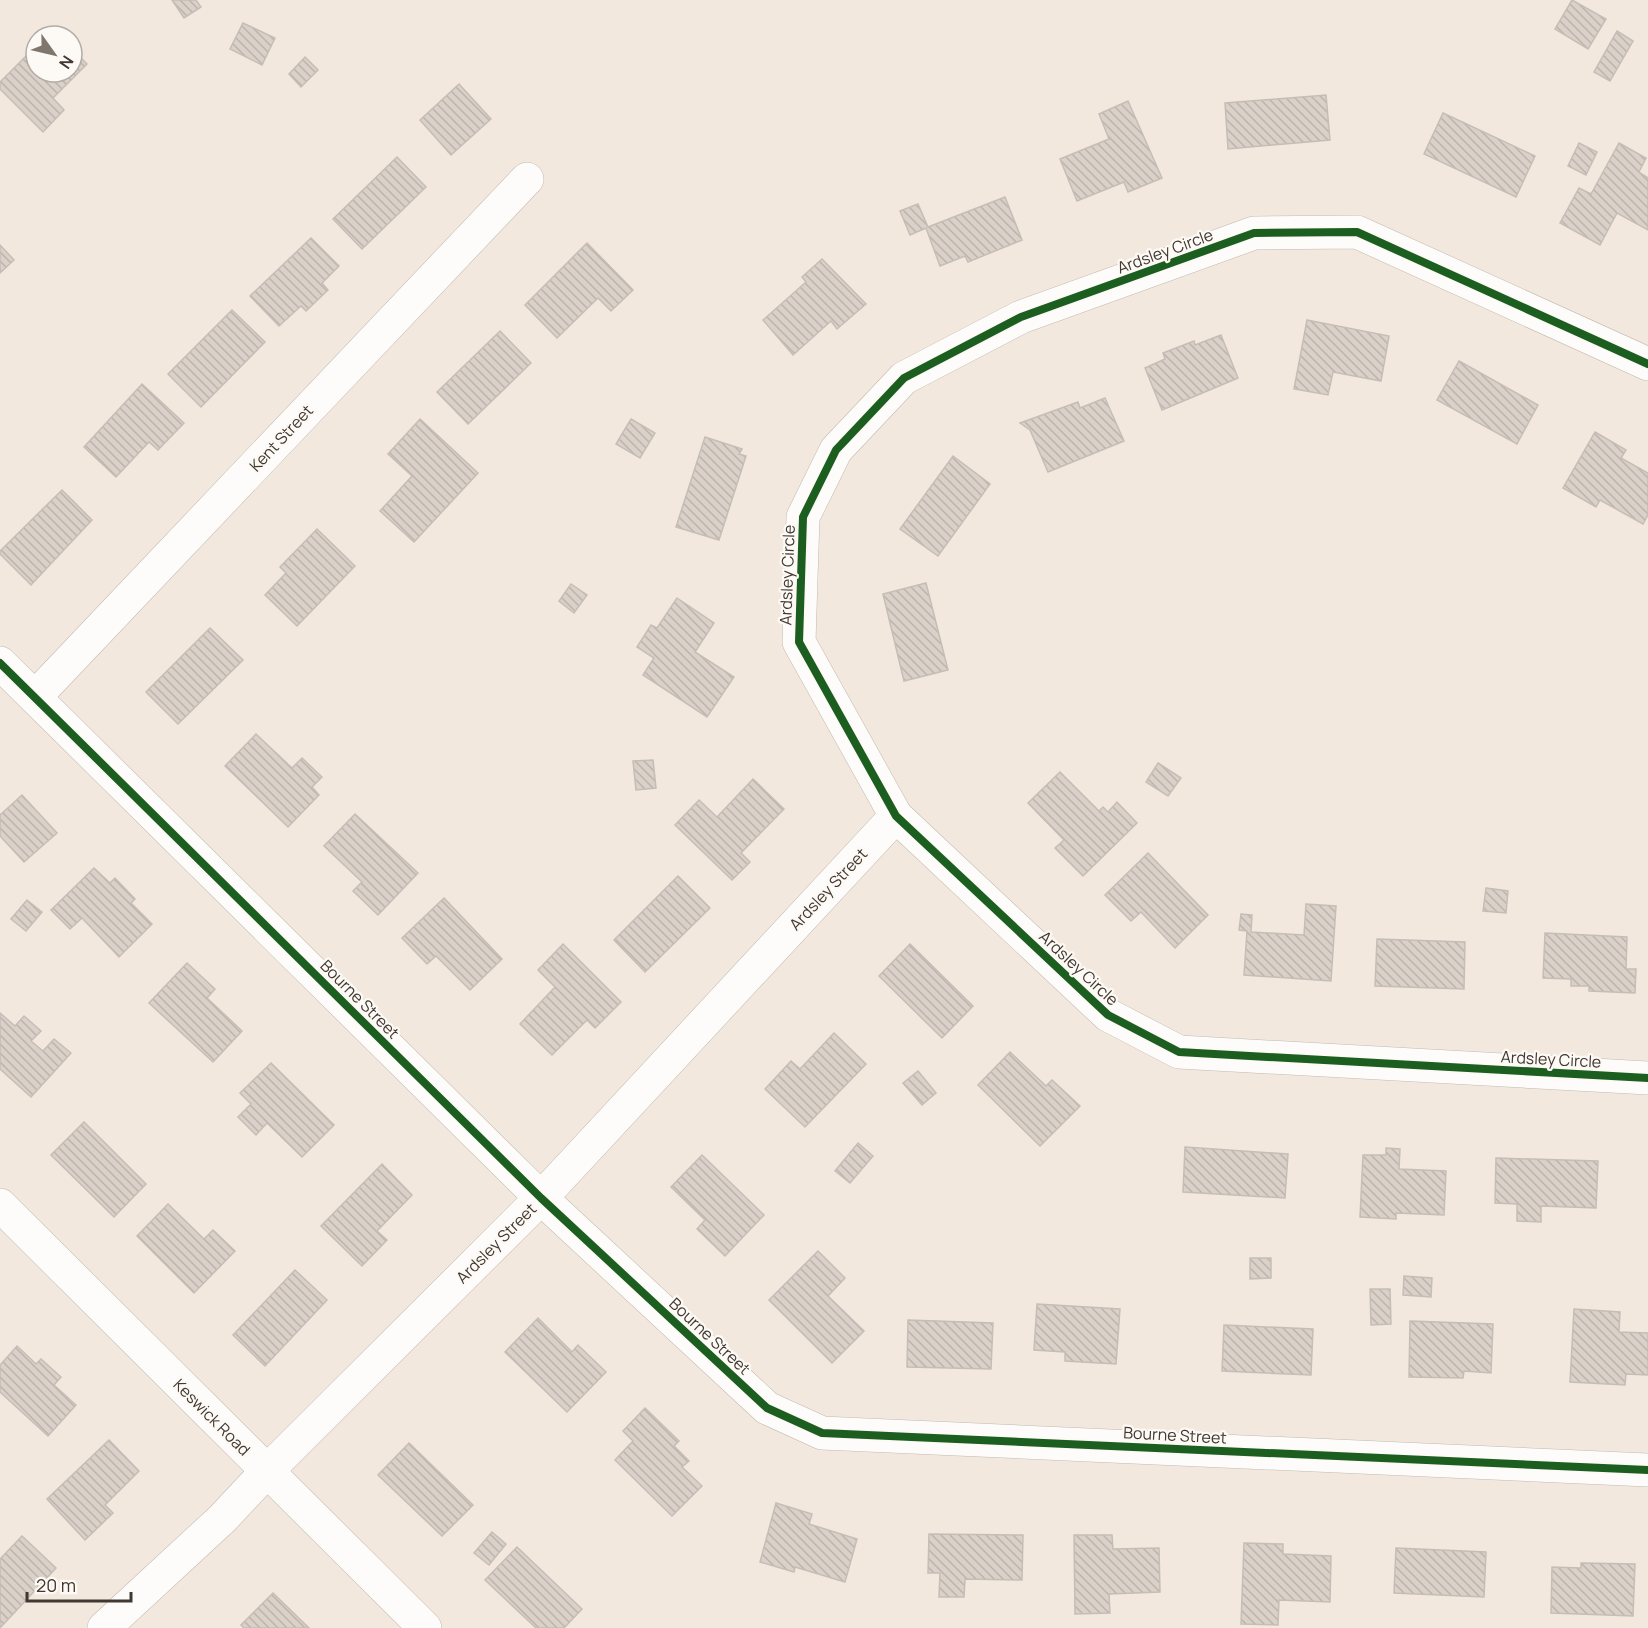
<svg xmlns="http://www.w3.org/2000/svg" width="1648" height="1628" font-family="Manrope,sans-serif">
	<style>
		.building { fill: url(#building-back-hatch); stroke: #c6beb6; stroke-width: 1.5 }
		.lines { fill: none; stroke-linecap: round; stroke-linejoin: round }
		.minor-casing { stroke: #c1b9b1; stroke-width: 34 }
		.minor { stroke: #fdfcfa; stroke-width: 33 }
		.cycleway-casing { stroke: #fdf9f5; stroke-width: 11 }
		.cycleway { stroke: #1b5e20; stroke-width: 8 }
		.labels { text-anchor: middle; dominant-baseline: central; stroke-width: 4.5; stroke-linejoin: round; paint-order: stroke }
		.street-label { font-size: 16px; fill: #403831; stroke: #fdf9f5 }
	</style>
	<defs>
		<pattern id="building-back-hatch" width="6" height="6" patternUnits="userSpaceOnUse" patternTransform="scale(1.5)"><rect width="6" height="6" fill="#dad1c9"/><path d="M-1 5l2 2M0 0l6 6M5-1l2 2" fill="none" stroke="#bcb4ad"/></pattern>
	</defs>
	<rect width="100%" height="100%" fill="#f3e8de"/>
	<!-- building -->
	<g class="building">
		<polygon points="172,0 196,0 201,7 184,18"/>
		<polygon points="1572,0 1606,19 1588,49 1555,29"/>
		<polygon points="243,23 275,38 262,65 230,49"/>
		<polygon points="53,30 59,36 46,36"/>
		<polygon points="1617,31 1633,41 1610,81 1594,72"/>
		<polygon points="36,46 36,72 72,72 72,49 87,64 53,98 64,110 43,132 0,89 0,82"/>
		<polygon points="305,57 318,70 301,87 289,74"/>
		<polygon points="459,84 491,119 451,155 420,120"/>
		<polygon points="1326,95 1330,140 1228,149 1225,103"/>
		<polygon points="1128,101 1162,178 1128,192 1124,182 1077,201 1060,159 1109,139 1099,114"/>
		<polygon points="1443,113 1535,156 1516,197 1424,154"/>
		<polygon points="1579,143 1597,152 1586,175 1568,166"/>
		<polygon points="1619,143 1646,158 1639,172 1648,178 1648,230 1617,213 1600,245 1560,223 1579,188 1591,194"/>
		<polygon points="397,157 426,187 362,249 333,219"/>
		<polygon points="1005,197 1022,240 968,262 965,256 940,266 926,228 910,235 900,211 918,204 928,227"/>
		<polygon points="311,238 339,266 322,283 328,290 306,311 301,306 279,326 250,296"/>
		<polygon points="587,243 633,290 611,311 598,298 557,338 525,305"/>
		<polygon points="0,245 14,260 0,273"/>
		<polygon points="822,259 866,304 837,329 831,321 793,355 763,320 806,282 802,277"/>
		<polygon points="232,310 265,342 201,407 168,374"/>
		<polygon points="1307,320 1389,336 1381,381 1333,372 1328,395 1294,389"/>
		<polygon points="500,331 531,363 468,424 437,392"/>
		<polygon points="1221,335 1238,378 1162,410 1145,368 1165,359 1163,353 1194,341 1195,345"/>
		<polygon points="1459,361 1538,405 1517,444 1437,400"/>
		<polygon points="142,384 184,423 158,450 149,442 116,477 84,447"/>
		<polygon points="1105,398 1124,441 1048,472 1030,430 1020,423 1078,402 1080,408"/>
		<polygon points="420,419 478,473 414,542 380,511 412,476 388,454"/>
		<polygon points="631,419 655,433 640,458 616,444"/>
		<polygon points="1595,432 1626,450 1621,458 1648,473 1648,515 1643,524 1600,500 1596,507 1563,488"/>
		<polygon points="705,437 742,449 739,454 746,456 719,540 676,527"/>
		<polygon points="953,456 990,484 938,556 900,529"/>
		<polygon points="62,490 92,520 31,585 0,554 0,551"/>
		<polygon points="317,529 355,566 297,626 265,595 286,573 280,567"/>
		<polygon points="926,583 948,670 904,681 883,594"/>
		<polygon points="571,584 587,595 574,613 559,601"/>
		<polygon points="677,598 714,623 695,652 734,677 707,717 643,675 654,658 637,647 651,625 657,628"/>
		<polygon points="210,628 243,660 178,724 146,692"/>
		<polygon points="256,734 292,768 302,758 322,777 312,787 319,795 288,827 225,766"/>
		<polygon points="653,760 656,788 636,790 633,761"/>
		<polygon points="1158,763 1181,778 1168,796 1146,782"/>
		<polygon points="1060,772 1099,811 1103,807 1108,812 1117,802 1137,823 1083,876 1055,848 1064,840 1028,803"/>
		<polygon points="753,779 784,809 741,853 750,862 732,880 675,825 699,800 717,817"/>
		<polygon points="22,795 57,833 24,862 0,836 0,815"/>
		<polygon points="355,814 418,873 378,915 353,891 362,882 324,846"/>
		<polygon points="1148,853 1208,915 1175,948 1141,912 1131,921 1105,895"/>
		<polygon points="94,868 110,883 115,878 135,899 131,903 152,924 119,957 82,918 70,929 51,910"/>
		<polygon points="678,876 710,908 645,972 614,940"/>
		<polygon points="1486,888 1508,891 1506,913 1483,911"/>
		<polygon points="444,898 502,959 470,990 436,956 427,964 402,938"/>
		<polygon points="27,900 42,912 26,931 11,919"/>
		<polygon points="1306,904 1336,906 1331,981 1244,975 1247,931 1239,930 1241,914 1252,915 1251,932 1304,935"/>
		<polygon points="1545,933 1627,937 1626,969 1636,969 1635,993 1589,991 1589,986 1571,986 1571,979 1543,978"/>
		<polygon points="1377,939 1465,942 1464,989 1375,986"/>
		<polygon points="563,944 621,1002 595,1028 587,1020 552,1055 520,1024 555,987 538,970"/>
		<polygon points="910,944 973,1006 942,1038 879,976"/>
		<polygon points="187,963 215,989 207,998 242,1031 213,1062 149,1003"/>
		<polygon points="0,1013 15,1026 24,1016 41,1031 31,1041 43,1051 54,1039 71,1053 31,1097 0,1069"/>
		<polygon points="834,1033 866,1064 805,1127 765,1089 791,1061 800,1069"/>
		<polygon points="1010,1052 1046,1086 1052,1080 1080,1106 1040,1146 978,1085"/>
		<polygon points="271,1063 334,1125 302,1157 267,1123 256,1135 238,1117 251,1104 240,1093"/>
		<polygon points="918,1071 936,1093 922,1105 903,1083"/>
		<polygon points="84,1122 146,1184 114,1217 51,1155"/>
		<polygon points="858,1143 873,1156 850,1183 835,1171"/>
		<polygon points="1185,1147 1288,1154 1285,1198 1183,1192"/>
		<polygon points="1386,1148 1400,1149 1399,1169 1446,1171 1444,1215 1396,1213 1396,1219 1360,1217 1363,1155 1386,1155"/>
		<polygon points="702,1155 764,1215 725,1256 697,1229 705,1220 671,1187"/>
		<polygon points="1496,1158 1598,1161 1596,1208 1541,1206 1541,1222 1517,1221 1517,1204 1495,1203"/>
		<polygon points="382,1164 412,1195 377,1231 387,1240 362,1266 321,1226"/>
		<polygon points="168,1204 204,1239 213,1230 235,1251 194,1293 137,1236"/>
		<polygon points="818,1251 845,1278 828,1296 864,1331 832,1363 769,1300"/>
		<polygon points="1250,1258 1271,1258 1271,1278 1250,1279"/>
		<polygon points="295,1270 327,1300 265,1366 233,1335"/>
		<polygon points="1404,1276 1432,1278 1431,1297 1403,1295"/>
		<polygon points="1370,1289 1390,1289 1391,1324 1371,1325"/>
		<polygon points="1037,1304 1120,1309 1116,1364 1065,1361 1065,1352 1034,1350"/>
		<polygon points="1574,1309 1620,1312 1619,1332 1648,1333 1648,1375 1626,1374 1625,1385 1570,1382"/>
		<polygon points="538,1318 572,1352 578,1345 606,1372 567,1412 505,1352"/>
		<polygon points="908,1320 993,1323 991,1369 907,1367"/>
		<polygon points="1410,1321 1493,1324 1491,1373 1464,1371 1463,1378 1409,1377"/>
		<polygon points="1224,1325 1313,1329 1311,1375 1222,1371"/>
		<polygon points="17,1346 36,1364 41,1359 61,1377 54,1385 76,1405 48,1436 0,1392 0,1365"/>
		<polygon points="645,1408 679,1441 674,1446 689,1461 682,1467 702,1486 672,1516 615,1460 633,1441 623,1431"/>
		<polygon points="109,1440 139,1471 105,1505 113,1513 85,1540 47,1499"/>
		<polygon points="409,1443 473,1505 442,1536 378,1475"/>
		<polygon points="776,1503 812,1514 809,1524 857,1539 845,1582 795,1567 794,1572 760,1562"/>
		<polygon points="492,1532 506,1544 489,1565 474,1553"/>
		<polygon points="929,1534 1023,1535 1022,1580 965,1579 964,1597 939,1597 940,1573 928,1573"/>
		<polygon points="1074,1535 1112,1535 1113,1549 1159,1548 1160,1592 1109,1594 1110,1613 1075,1614"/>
		<polygon points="22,1536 56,1568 0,1628 0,1559"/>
		<polygon points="1244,1543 1283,1544 1283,1554 1331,1556 1330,1602 1279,1600 1278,1625 1241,1624"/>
		<polygon points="517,1547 582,1609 564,1628 536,1628 485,1580"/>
		<polygon points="1396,1548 1486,1552 1484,1597 1394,1593"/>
		<polygon points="1581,1563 1635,1564 1633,1616 1551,1613 1552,1567 1581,1568"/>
		<polygon points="273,1593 309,1628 244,1628 241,1625"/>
	</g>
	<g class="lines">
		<!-- minor casing -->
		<g class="minor-casing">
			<g id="minor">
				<polyline points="1648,364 1357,232 1254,233 1021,317 904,378 836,450 803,517 799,642 896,816 1108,1015 1179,1052 1648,1078"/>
				<polyline points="0,663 541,1198 767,1408 822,1433 1648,1470"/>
				<polyline points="35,697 527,179"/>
				<polyline points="0,1205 425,1628"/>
				<polyline points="104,1628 222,1519 267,1471 541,1198 896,816"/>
			</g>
		</g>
		<!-- minor -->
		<use href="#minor" class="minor"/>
		<!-- cycleway casing -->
		<g class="cycleway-casing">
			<g id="cycleway">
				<polyline points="1648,364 1357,232 1254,233 1021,317 904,378 836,450 803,517 799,642 896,816 1108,1015 1179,1052 1648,1078"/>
				<polyline points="0,663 541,1198 767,1408 822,1433 1648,1470"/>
			</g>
		</g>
		<!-- cycleway -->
		<use href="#cycleway" class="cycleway"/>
	</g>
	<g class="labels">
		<!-- street labels -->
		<g class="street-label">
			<text transform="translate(1165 251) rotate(-20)">Ardsley Circle</text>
			<text transform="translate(281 438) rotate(-47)">Kent Street</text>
			<text transform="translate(787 575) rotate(-88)">Ardsley Circle</text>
			<text transform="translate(828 889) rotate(-47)">Ardsley Street</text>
			<text transform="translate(1079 968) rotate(43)">Ardsley Circle</text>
			<text transform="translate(360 999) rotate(45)">Bourne Street</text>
			<text transform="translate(1551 1059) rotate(3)">Ardsley Circle</text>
			<text transform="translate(496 1243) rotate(-45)">Ardsley Street</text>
			<text transform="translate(710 1336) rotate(43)">Bourne Street</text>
			<text transform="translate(212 1417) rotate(45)">Keswick Road</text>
			<text transform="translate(1175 1435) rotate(3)">Bourne Street</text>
		</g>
	</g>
	<!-- north arrow -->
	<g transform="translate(54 54) rotate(124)"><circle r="28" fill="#fdf9f5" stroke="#b1aca7" stroke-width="1.5"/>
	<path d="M0-4.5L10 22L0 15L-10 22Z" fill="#7f766e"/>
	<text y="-9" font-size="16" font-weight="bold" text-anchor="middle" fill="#403831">N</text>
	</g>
	<!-- scale -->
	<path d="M27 1592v9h104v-9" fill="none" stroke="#403831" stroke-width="3"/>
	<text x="36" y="1592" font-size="18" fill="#403831" stroke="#fdf9f5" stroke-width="4.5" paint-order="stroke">20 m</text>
</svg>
